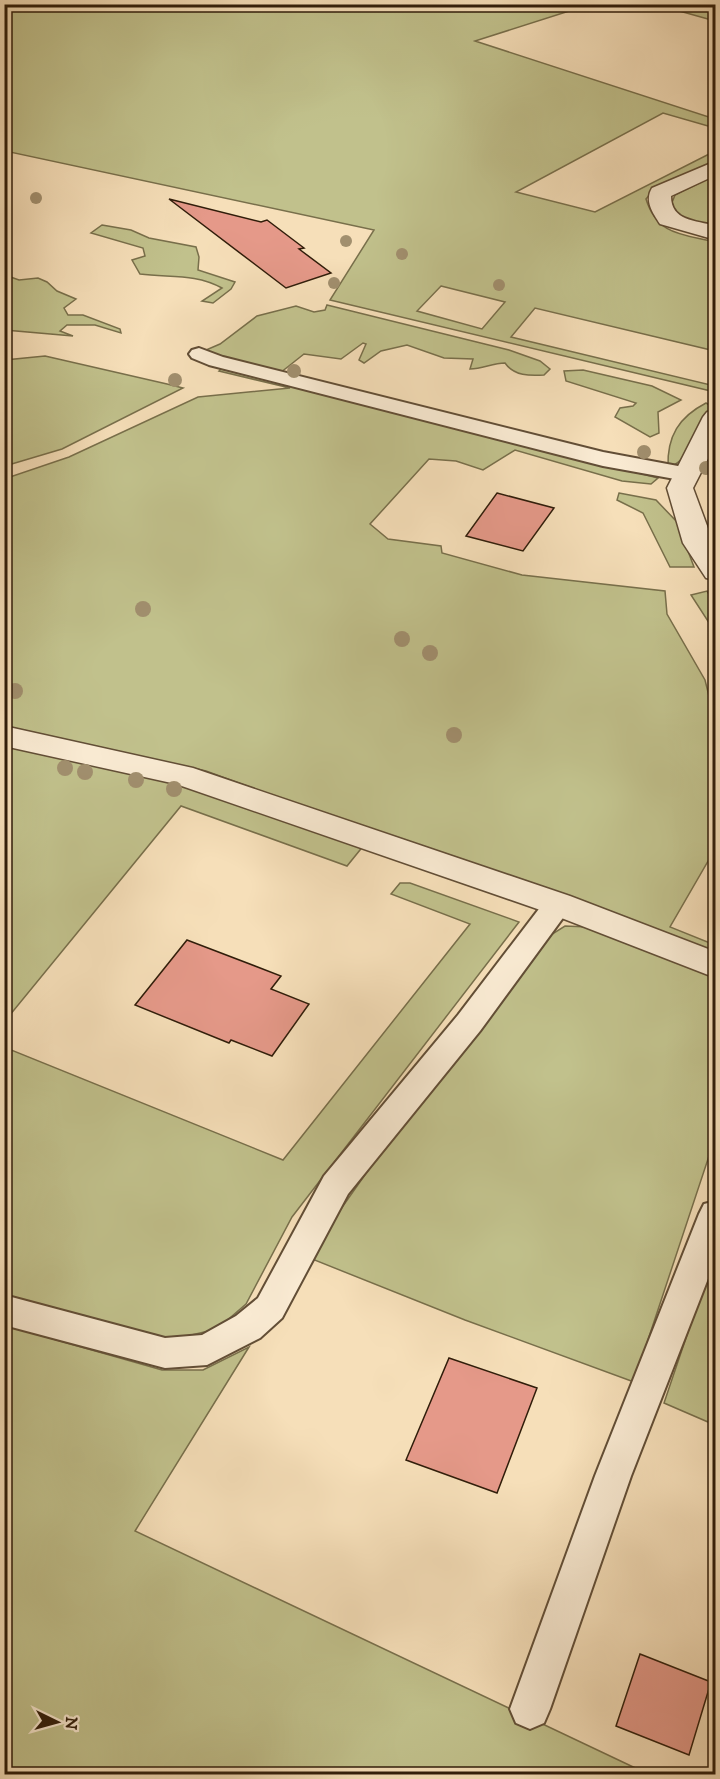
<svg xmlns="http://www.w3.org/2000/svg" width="720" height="1779" font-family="'IM FELL DW Pica',serif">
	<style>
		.green { fill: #c1c18c; stroke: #786f4b; stroke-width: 1.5; fill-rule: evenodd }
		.building { fill: #e59989; stroke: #301d0a; stroke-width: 1.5 }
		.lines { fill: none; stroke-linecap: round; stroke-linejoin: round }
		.lane-casing { stroke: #624e36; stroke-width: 4 }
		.street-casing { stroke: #624e36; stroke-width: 3 }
		.lane { fill: #f9ead2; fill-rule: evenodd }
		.street { fill: #f9ead2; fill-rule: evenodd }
		.tree { fill: #a18f6e }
	</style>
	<rect width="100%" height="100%" fill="#f6dfb9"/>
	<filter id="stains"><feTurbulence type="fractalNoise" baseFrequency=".00333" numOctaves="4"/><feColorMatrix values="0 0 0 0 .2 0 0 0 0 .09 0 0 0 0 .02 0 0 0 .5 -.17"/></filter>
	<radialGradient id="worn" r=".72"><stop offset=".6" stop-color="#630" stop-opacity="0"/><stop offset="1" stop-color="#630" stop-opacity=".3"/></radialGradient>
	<!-- green -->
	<g class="green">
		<path d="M5,5h583l-113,36 240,78v9l-52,-15 -147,79 79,20 120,-61v11l-62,29 -7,8c11,36 36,35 69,43v109l-180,-43 -24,29 204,49v6l-385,-92 44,-70 -369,-79zM441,286l64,16 -23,27 -65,-18z"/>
		<polygon points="658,5 715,5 715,21"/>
		<polygon points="715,175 715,230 679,218 671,205 675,195"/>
		<path d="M102,225l29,5 18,8 47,9 3,10 -1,13 37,12 -4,7 -18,14 -11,-2 20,-13c-27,-15 -53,-10 -82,-14l-8,-14 13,-4 -2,-8 -52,-15z"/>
		<polygon points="5,275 19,280 38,278 47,282 57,291 76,299 64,308 68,315 83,315 120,329 121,333 95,325 67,325 60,331 73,336 5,330"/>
		<path d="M327,305l182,45 31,11 10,8 -6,6c-14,1 -30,1 -39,-12 -13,0 -22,6 -35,6l3,-10 -29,-1 -37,-13 -26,6 -17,12 -5,-3 7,-16 -3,-1 -22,16 -37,-5 -24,19 -52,-13 -22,-10 14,-6 37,-28 39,-10 18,6 11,-2z"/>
		<polygon points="45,356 167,384 183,388 62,449 5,466 5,360"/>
		<polygon points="223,367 658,478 651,484 622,481 515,450 483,470 456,461 429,459 370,524 388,539 441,546 442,553 522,575 665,591 667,614 705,680 716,724 715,849 670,927 715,945 715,958 206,771 5,726 4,479 69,457 198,397 290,388 219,371"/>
		<polygon points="583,370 652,386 681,400 658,412 659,433 650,437 615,417 620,408 633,406 636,403 566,381 564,371"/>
		<path d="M706,403l7,4c-6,16 -27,58 -45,60 -1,-31 11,-50 38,-64z"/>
		<polygon points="619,493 656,500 677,522 694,567 670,567 643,513 617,500"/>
		<polygon points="707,591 715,604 715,632 691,595"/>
		<polygon points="5,743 183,784 364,845 347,866 181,806 5,1021"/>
		<polygon points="400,883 410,883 519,922 292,1217 246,1304 217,1329 166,1341 5,1298 4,1047 283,1160 470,924 391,894"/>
		<polygon points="565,926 588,927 715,977 715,1138 634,1382 465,1320 307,1257 405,1118 541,941"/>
		<polygon points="715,1252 715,1425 664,1403"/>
		<polygon points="4,1325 162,1370 203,1370 249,1347 135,1531 648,1774 5,1774"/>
	</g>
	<!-- building -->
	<g class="building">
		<polygon points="169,199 261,222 267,220 304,248 299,249 331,273 286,288"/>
		<polygon points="497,493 554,508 523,551 466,536"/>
		<polygon points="187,940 281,976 271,989 309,1004 272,1056 231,1040 229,1043 135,1005"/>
		<polygon points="449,1358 537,1388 497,1493 406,1460"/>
		<polygon points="640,1654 711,1682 689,1755 616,1726"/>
	</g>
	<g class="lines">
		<!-- lane casing -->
		<g class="lane-casing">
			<g id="lane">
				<polygon points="199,348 223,357 603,452 694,469 697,474 694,479 686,481 603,466 209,365 192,358 189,354 192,350"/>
				<polygon points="558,894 568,897 572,904 568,911 480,1031 348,1194 282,1318 260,1338 207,1365 165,1368 4,1325 4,1295 165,1338 202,1335 236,1316 258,1298 324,1176 458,1015 548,897"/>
				<polygon points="716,1201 716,1258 631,1476 550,1709 544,1723 530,1729 516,1723 510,1709 595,1476 699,1214 704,1204"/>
			</g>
		</g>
		<!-- street casing -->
		<g class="street-casing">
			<g id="street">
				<path d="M716,161v14l-45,21c0,25 24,24 45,30v14l-56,-16c-7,-11 -16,-23 -8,-36z"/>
				<polygon points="716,410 716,443 693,488 716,550 716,580 706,578 683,543 667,488 703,417 707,412"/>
				<polygon points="4,726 193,768 570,896 716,952 716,978 546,912 176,784 4,746"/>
			</g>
		</g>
		<!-- lane -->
		<use href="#lane" class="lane"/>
		<!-- street -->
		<use href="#street" class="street"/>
	</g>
	<!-- trees -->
	<g class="tree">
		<circle cx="36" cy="198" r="6"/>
		<circle cx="346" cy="241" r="6"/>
		<circle cx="402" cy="254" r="6"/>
		<circle cx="334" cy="283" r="6"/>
		<circle cx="499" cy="285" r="6"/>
		<circle cx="294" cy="371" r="7"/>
		<circle cx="175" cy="380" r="7"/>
		<circle cx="644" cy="452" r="7"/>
		<circle cx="706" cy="468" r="7"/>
		<circle cx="143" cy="609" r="8"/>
		<circle cx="402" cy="639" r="8"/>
		<circle cx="430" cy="653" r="8"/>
		<circle cx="15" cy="691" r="8"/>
		<circle cx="454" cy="735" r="8"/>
		<circle cx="65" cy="768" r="8"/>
		<circle cx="85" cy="772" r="8"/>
		<circle cx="136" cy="780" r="8"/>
		<circle cx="174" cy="789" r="8"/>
	</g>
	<!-- margin -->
	<rect width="720" height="1779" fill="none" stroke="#f6dfb9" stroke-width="24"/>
	<rect x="6" y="6" width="708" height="1767" fill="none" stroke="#301d0a" stroke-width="3"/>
	<rect x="12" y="12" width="696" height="1755" fill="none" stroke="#301d0a" stroke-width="1.5"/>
	<!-- north arrow -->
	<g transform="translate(57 1722) rotate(95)" stroke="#f9ead2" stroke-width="4.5" paint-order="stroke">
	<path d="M0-4.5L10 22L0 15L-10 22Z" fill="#301d0a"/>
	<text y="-9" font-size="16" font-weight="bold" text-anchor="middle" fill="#301d0a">N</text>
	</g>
	<rect width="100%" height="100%" filter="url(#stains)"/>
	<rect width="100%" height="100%" fill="url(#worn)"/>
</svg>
